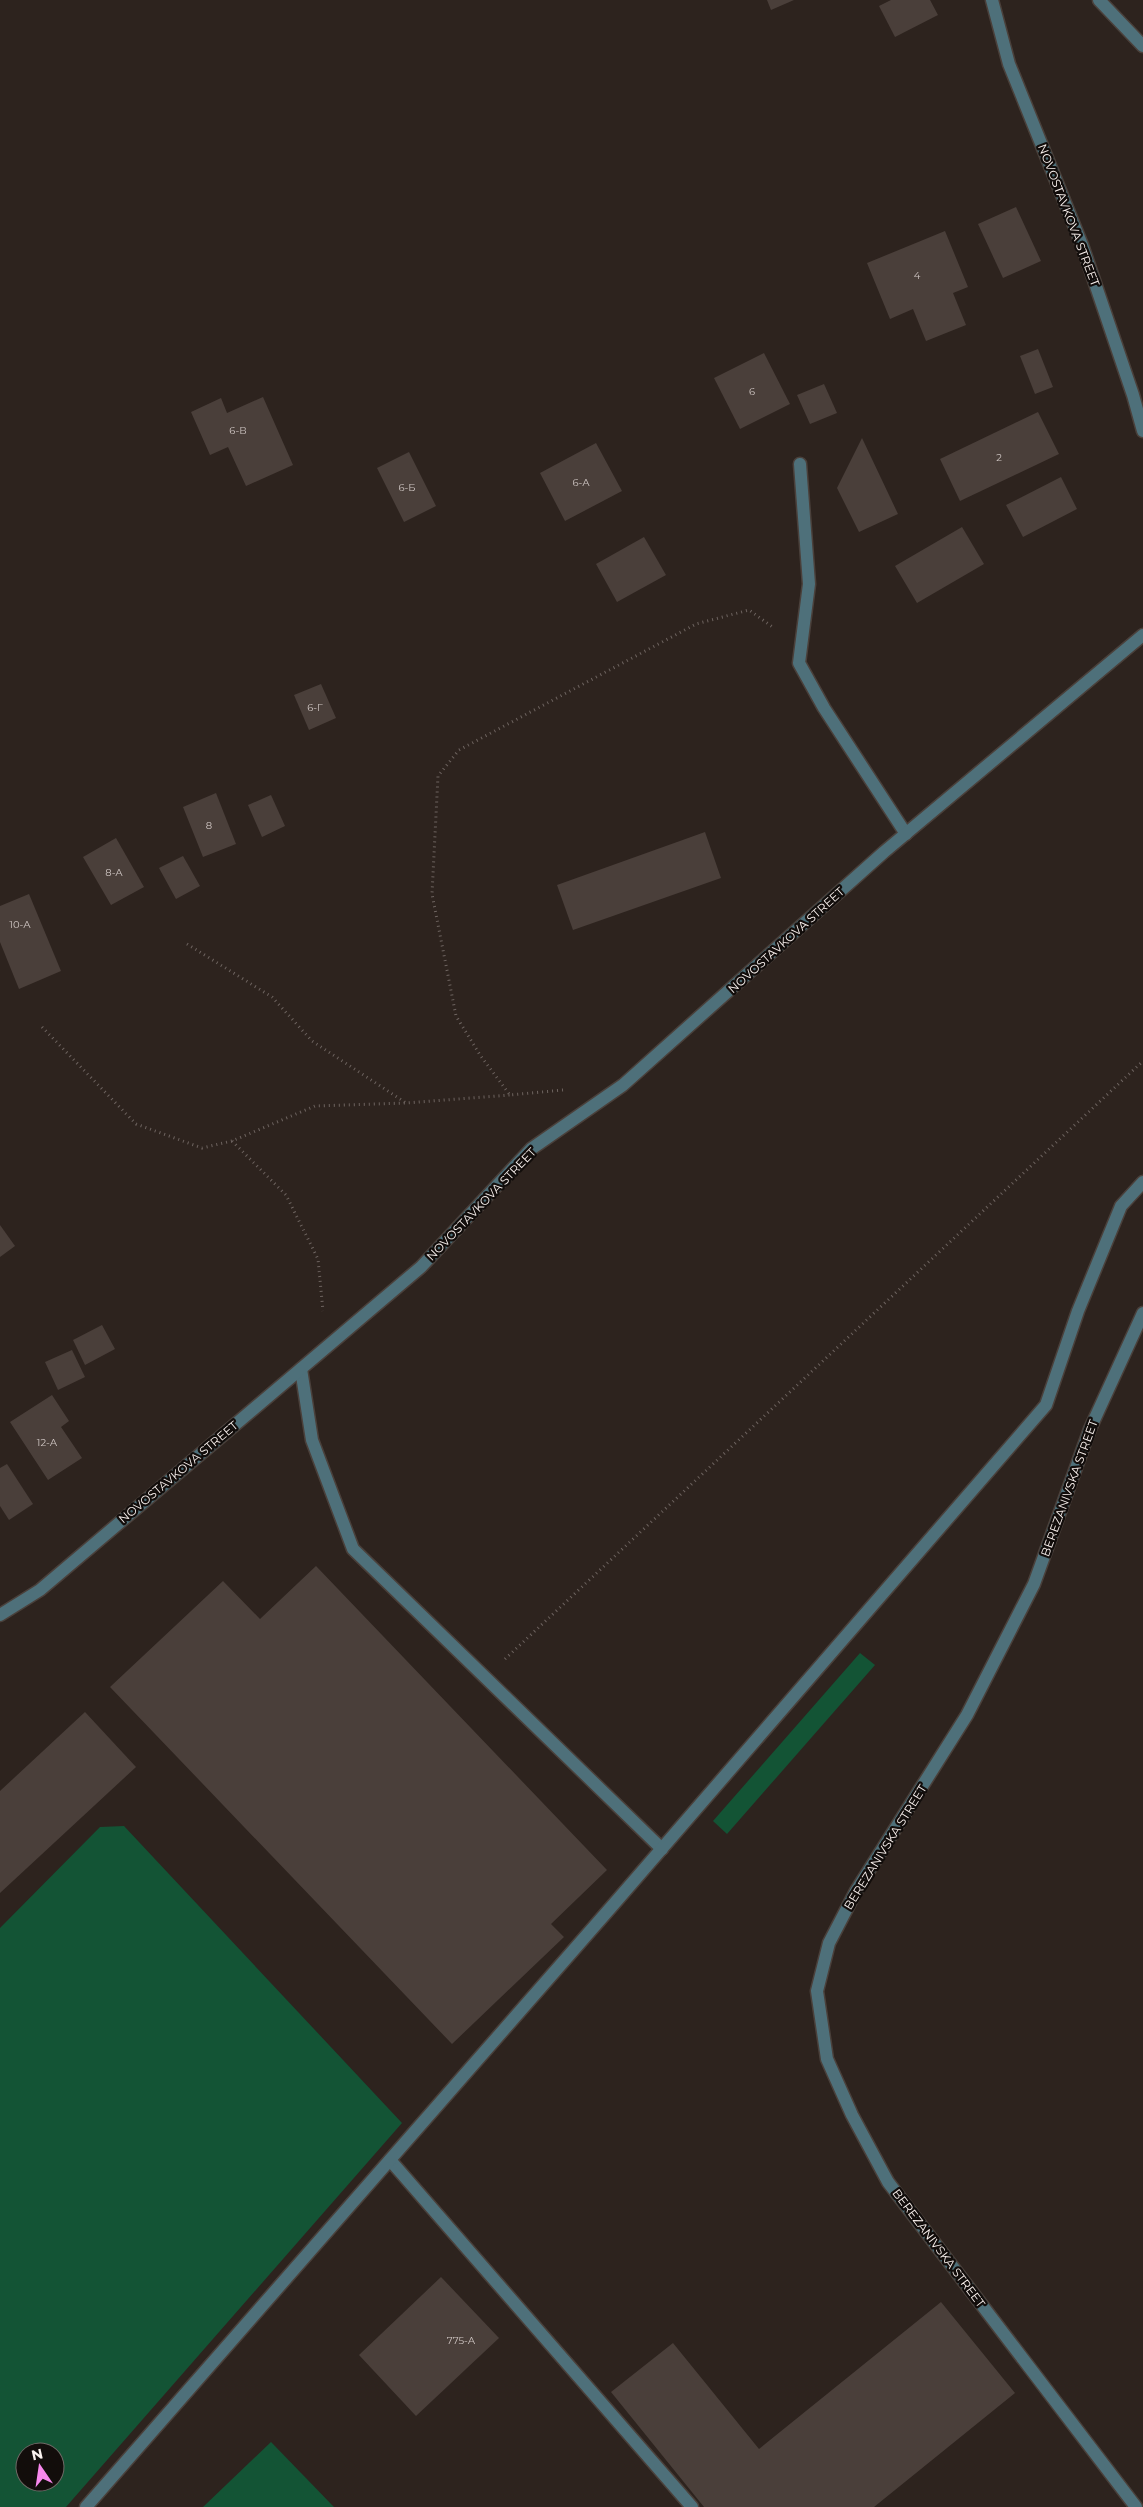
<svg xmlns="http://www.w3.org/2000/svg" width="1143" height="2507" font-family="Montserrat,sans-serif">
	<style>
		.green { fill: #135435; fill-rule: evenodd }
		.building { fill: #4a3f3a }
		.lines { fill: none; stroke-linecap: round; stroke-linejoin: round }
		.service-casing { stroke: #4a403b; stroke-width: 15 }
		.minor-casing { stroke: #4a403b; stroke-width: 15 }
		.tertiary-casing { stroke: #4a403b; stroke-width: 15 }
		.path { stroke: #6e6460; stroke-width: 3; stroke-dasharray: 1 4; stroke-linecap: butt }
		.service { stroke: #4e707a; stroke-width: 12 }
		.minor { stroke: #4e707a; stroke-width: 12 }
		.tertiary { stroke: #4e707a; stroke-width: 12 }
		.labels { text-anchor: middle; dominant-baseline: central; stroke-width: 4.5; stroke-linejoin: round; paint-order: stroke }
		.number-label { font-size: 10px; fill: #cec5c2 }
		.street-label { font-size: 12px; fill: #faf2ef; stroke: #120d0b }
	</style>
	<rect width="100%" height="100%" fill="#2d231e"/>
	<!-- green -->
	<g class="green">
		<polygon points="860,1653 875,1665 727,1834 713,1821"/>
		<path d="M124,1826l278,297 -336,384h-66v-579l100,-101zM25,2452h30v30h-30z"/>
		<polygon points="271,2442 334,2507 203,2507"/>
	</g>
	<!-- building -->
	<g class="building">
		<polygon points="767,0 794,0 771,10"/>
		<polygon points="891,0 930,0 938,15 895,37 879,6"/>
		<polygon points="1016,207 1041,261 1003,278 978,224"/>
		<polygon points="945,231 968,287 953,293 966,325 926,341 913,309 890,319 867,263"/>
		<polygon points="1038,349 1053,387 1035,394 1020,356"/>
		<polygon points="764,353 790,404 740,429 714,378"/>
		<polygon points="824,384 837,413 810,424 797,395"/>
		<polygon points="263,397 293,465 246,486 228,447 210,455 191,412 221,398 227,413"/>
		<polygon points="1038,412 1059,454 960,501 940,459"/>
		<polygon points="862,438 898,514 859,532 837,488"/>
		<polygon points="596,443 622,491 565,521 540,473"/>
		<polygon points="409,452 436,506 404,522 377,468"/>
		<polygon points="1061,477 1077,509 1023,537 1006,505"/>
		<polygon points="962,527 984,564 917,603 895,566"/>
		<polygon points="644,537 666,575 617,602 596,564"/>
		<polygon points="321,684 336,718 309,730 294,695"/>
		<polygon points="216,793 236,844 203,857 183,807"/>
		<polygon points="271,795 285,826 262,837 248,805"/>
		<polygon points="705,832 721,878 573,930 557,885"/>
		<polygon points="116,838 144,887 111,905 83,857"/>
		<polygon points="183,856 200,886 176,899 159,868"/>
		<polygon points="29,894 61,971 19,989 0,942 0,906"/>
		<polygon points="0,1225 15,1246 0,1257"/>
		<polygon points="102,1325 115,1349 85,1365 73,1340"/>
		<polygon points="72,1350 85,1377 58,1390 45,1362"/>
		<polygon points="52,1395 69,1421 61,1427 82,1458 48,1480 10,1422"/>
		<polygon points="7,1464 33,1504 9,1520 0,1506 0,1468"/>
		<polygon points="316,1566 607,1870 551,1924 564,1937 452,2044 110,1687 223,1581 260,1619"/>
		<polygon points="85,1712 136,1767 0,1893 0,1791"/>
		<polygon points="441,2277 499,2338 416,2416 359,2355"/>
		<polygon points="941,2302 1015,2393 874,2507 704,2507 611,2392 673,2343 759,2449"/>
	</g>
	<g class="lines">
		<!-- service casing -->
		<g class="service-casing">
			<g id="service">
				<polyline points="800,464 809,584 799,663 824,708 906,834"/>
				<polyline points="301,1369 312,1440 353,1549 662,1849"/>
				<polyline points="390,2160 692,2507"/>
				<polyline points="86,2507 613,1905 1046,1405 1078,1311 1121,1206 1143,1182"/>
			</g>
		</g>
		<!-- minor casing -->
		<g class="minor-casing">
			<g id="minor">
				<polyline points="992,0 1009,64 1082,245 1133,395 1143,431"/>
				<polyline points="0,1615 40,1590 421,1267 531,1149 623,1085 884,852 1143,635"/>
				<polyline points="1136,2507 888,2182 852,2115 827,2059 817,1991 829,1943 856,1891 967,1715 1034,1584 1090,1429 1143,1313"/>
			</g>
		</g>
		<!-- tertiary casing -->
		<g class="tertiary-casing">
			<polyline id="tertiary" points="1099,0 1143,46"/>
		</g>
		<!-- path -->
		<g class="path">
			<polyline points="187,944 272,997 312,1041 406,1103"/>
			<polyline points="42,1027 136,1124 202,1148 232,1141 315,1106 406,1103 510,1095"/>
			<polyline points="563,1090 510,1095 480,1055 456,1016 432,894 438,776 459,750 696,624 749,610 774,628"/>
			<polyline points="232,1141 286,1195 318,1259 323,1311"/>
			<polyline points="505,1659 1143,1061"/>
		</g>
		<!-- service -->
		<use href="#service" class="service"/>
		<!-- minor -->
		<use href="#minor" class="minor"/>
		<!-- tertiary -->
		<use href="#tertiary" class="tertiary"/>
	</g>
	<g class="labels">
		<!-- number labels -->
		<g class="number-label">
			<text x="917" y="275">4</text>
			<text x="752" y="391">6</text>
			<text x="238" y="430">6-В</text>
			<text x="999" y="457">2</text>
			<text x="581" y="482">6-А</text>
			<text x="407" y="487">6-Б</text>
			<text x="315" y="707">6-Г</text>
			<text x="209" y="825">8</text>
			<text x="114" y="872">8-А</text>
			<text x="20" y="924">10-А</text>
			<text x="47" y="1442">12-А</text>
			<text x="461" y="2340">775-А</text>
		</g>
		<!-- street labels -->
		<g class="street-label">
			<text transform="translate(1069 215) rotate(69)">NOVOSTAVKOVA STREET</text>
			<text transform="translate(786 940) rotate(-42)">NOVOSTAVKOVA STREET</text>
			<text transform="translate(481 1204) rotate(-46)">NOVOSTAVKOVA STREET</text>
			<text transform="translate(178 1472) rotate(-40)">NOVOSTAVKOVA STREET</text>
			<text transform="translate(1069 1488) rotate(-70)">BEREZANIVSKA STREET</text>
			<text transform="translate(885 1847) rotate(-58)">BEREZANIVSKA STREET</text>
			<text transform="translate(939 2248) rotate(53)">BEREZANIVSKA STREET</text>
		</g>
	</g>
	<!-- north arrow -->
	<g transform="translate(40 2467) rotate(347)"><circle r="24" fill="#120d0b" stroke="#6f6966"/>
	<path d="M0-4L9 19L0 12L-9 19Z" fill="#f788ec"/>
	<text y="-8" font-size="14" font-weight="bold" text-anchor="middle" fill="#faf2ef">N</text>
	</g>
</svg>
